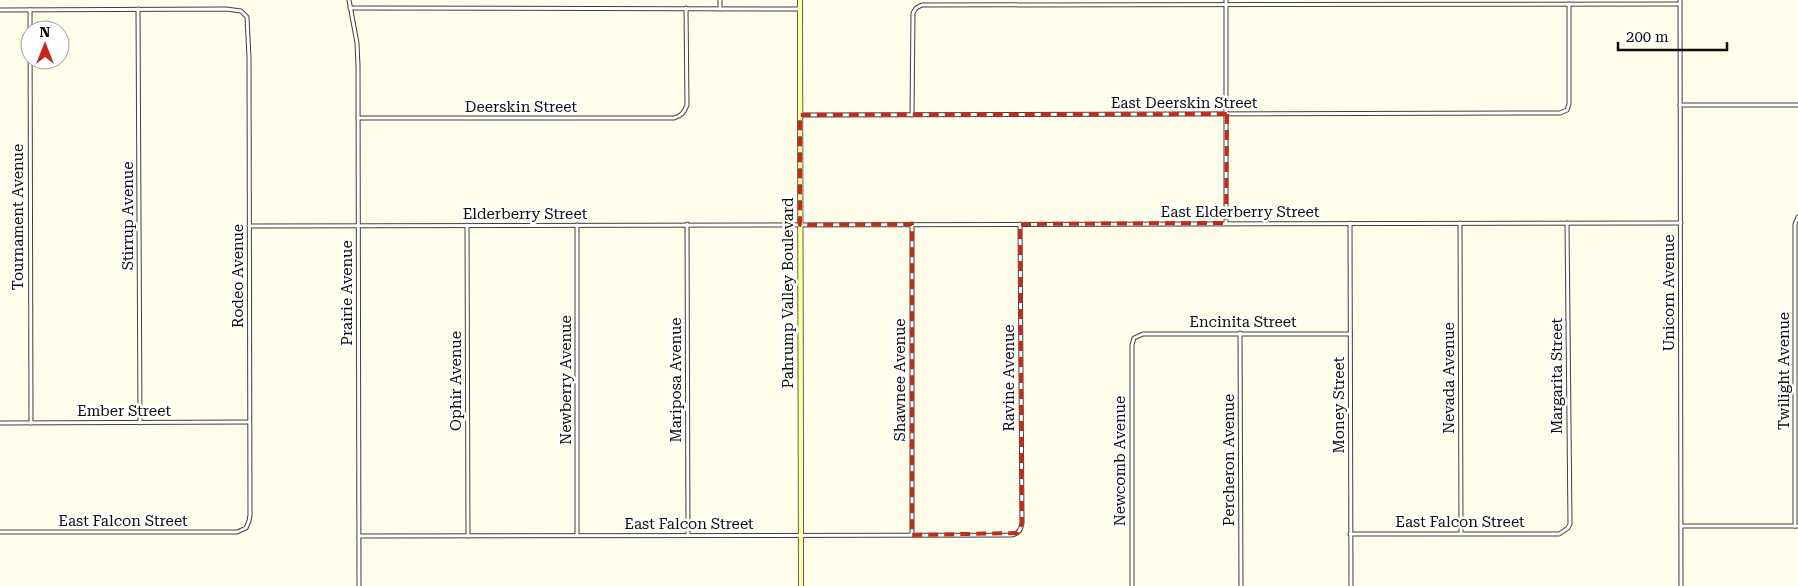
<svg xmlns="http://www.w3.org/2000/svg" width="1798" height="586" font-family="'Roboto Serif',serif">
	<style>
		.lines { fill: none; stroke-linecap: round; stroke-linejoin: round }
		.minor-casing { stroke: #3f3f3f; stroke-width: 5 }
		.secondary-casing { stroke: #2e2e2e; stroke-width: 6 }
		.minor { stroke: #fff; stroke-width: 3 }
		.secondary { stroke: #feffa6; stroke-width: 4.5 }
		.marked { fill: none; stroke: #c4291c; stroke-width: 4; stroke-dasharray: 10 6; stroke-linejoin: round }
		.labels { text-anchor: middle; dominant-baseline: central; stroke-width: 5; stroke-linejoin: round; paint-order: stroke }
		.street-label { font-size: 15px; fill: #0c0c0c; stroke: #fff }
	</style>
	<rect width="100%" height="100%" fill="#fffeeb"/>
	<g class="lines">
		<!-- minor casing -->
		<g class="minor-casing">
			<g id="minor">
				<polyline points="349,0 357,43 358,66 359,586"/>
				<polyline points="720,0 720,9"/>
				<polyline points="1226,0 1226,223"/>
				<polyline points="1680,0 1681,586"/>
				<polyline points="350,8 800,9"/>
				<polyline points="138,9 140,423"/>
				<polyline points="0,10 226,9 241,11 247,17 249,57 250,515 249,521 246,528 237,532 0,532"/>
				<polyline points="30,10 31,423"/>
				<polyline points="1680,105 1798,105"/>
				<polyline points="800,115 1560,113 1567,110 1569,104 1569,4"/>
				<polyline points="912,115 913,13 916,8 922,5 1680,4"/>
				<path d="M358,118h316c7,-2 10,-5 13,-13l-1,-97"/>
				<polyline points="1350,223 1351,586"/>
				<polyline points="1460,223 1461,533"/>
				<polyline points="687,224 688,535"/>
				<polyline points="912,224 912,535"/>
				<polyline points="467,225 468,536"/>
				<polyline points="577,225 577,535"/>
				<polyline points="249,226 1681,223"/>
				<polyline points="1240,333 1241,586"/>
				<polyline points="0,423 249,422"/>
				<polyline points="1681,526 1798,526"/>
				<polyline points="1795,526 1795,224 1798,217"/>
				<polyline points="1350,534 1559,534 1568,528 1570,524 1567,223"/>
				<path d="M359,536l653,-1c7,-2 9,-5 10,-12l-2,-299"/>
				<polyline points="1132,586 1132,345 1134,338 1143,334 1350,334"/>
			</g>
		</g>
		<!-- secondary casing -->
		<g class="secondary-casing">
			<polyline id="secondary" points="800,0 801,586"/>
		</g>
		<!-- minor -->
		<use href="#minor" class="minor"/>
		<!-- secondary -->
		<use href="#secondary" class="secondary"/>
	</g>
	<!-- marked area -->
	<path class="marked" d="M1227,114l-1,109 -206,1 2,299 -5,10 -105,2v-311l-112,1v-110z"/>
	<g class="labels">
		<!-- street labels -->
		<g class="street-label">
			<text x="1184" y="103">East Deerskin Street</text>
			<text x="521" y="107">Deerskin Street</text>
			<text x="1240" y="212">East Elderberry Street</text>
			<text x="525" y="214">Elderberry Street</text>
			<text transform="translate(128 216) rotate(-90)">Stirrup Avenue</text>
			<text transform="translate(18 217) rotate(-90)">Tournament Avenue</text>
			<text transform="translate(238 276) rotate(-90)">Rodeo Avenue</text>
			<text transform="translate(347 293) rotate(-90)">Prairie Avenue</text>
			<text transform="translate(788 293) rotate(-90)">Pahrump Valley Boulevard</text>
			<text transform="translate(1669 293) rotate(-90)">Unicorn Avenue</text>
			<text x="1243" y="322">Encinita Street</text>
			<text transform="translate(1784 371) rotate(-90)">Twilight Avenue</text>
			<text transform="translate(1557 376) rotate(-90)">Margarita Street</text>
			<text transform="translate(1009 378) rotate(-90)">Ravine Avenue</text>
			<text transform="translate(1449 378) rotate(-90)">Nevada Avenue</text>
			<text transform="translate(566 380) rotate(-90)">Newberry Avenue</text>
			<text transform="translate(676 380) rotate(-90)">Mariposa Avenue</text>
			<text transform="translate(900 380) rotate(-90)">Shawnee Avenue</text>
			<text transform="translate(456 381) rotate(-90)">Ophir Avenue</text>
			<text transform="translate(1339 405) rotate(-90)">Money Street</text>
			<text x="124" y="411">Ember Street</text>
			<text transform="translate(1229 460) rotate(-90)">Percheron Avenue</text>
			<text transform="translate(1120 461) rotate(-90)">Newcomb Avenue</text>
			<text x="123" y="521">East Falcon Street</text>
			<text x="1460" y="522">East Falcon Street</text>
			<text x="689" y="524">East Falcon Street</text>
		</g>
	</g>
	<!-- north arrow -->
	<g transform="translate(45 45)"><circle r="24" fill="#ffffff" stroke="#9e9e9e"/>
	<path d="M0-4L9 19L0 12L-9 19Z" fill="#c4291c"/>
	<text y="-8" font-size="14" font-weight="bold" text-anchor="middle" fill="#0c0c0c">N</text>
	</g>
	<!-- scale -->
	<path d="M1618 42v8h109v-8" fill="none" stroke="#0c0c0c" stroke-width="2.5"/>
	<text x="1626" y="42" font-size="15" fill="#0c0c0c" stroke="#ffffff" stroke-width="4" paint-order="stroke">200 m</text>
</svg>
